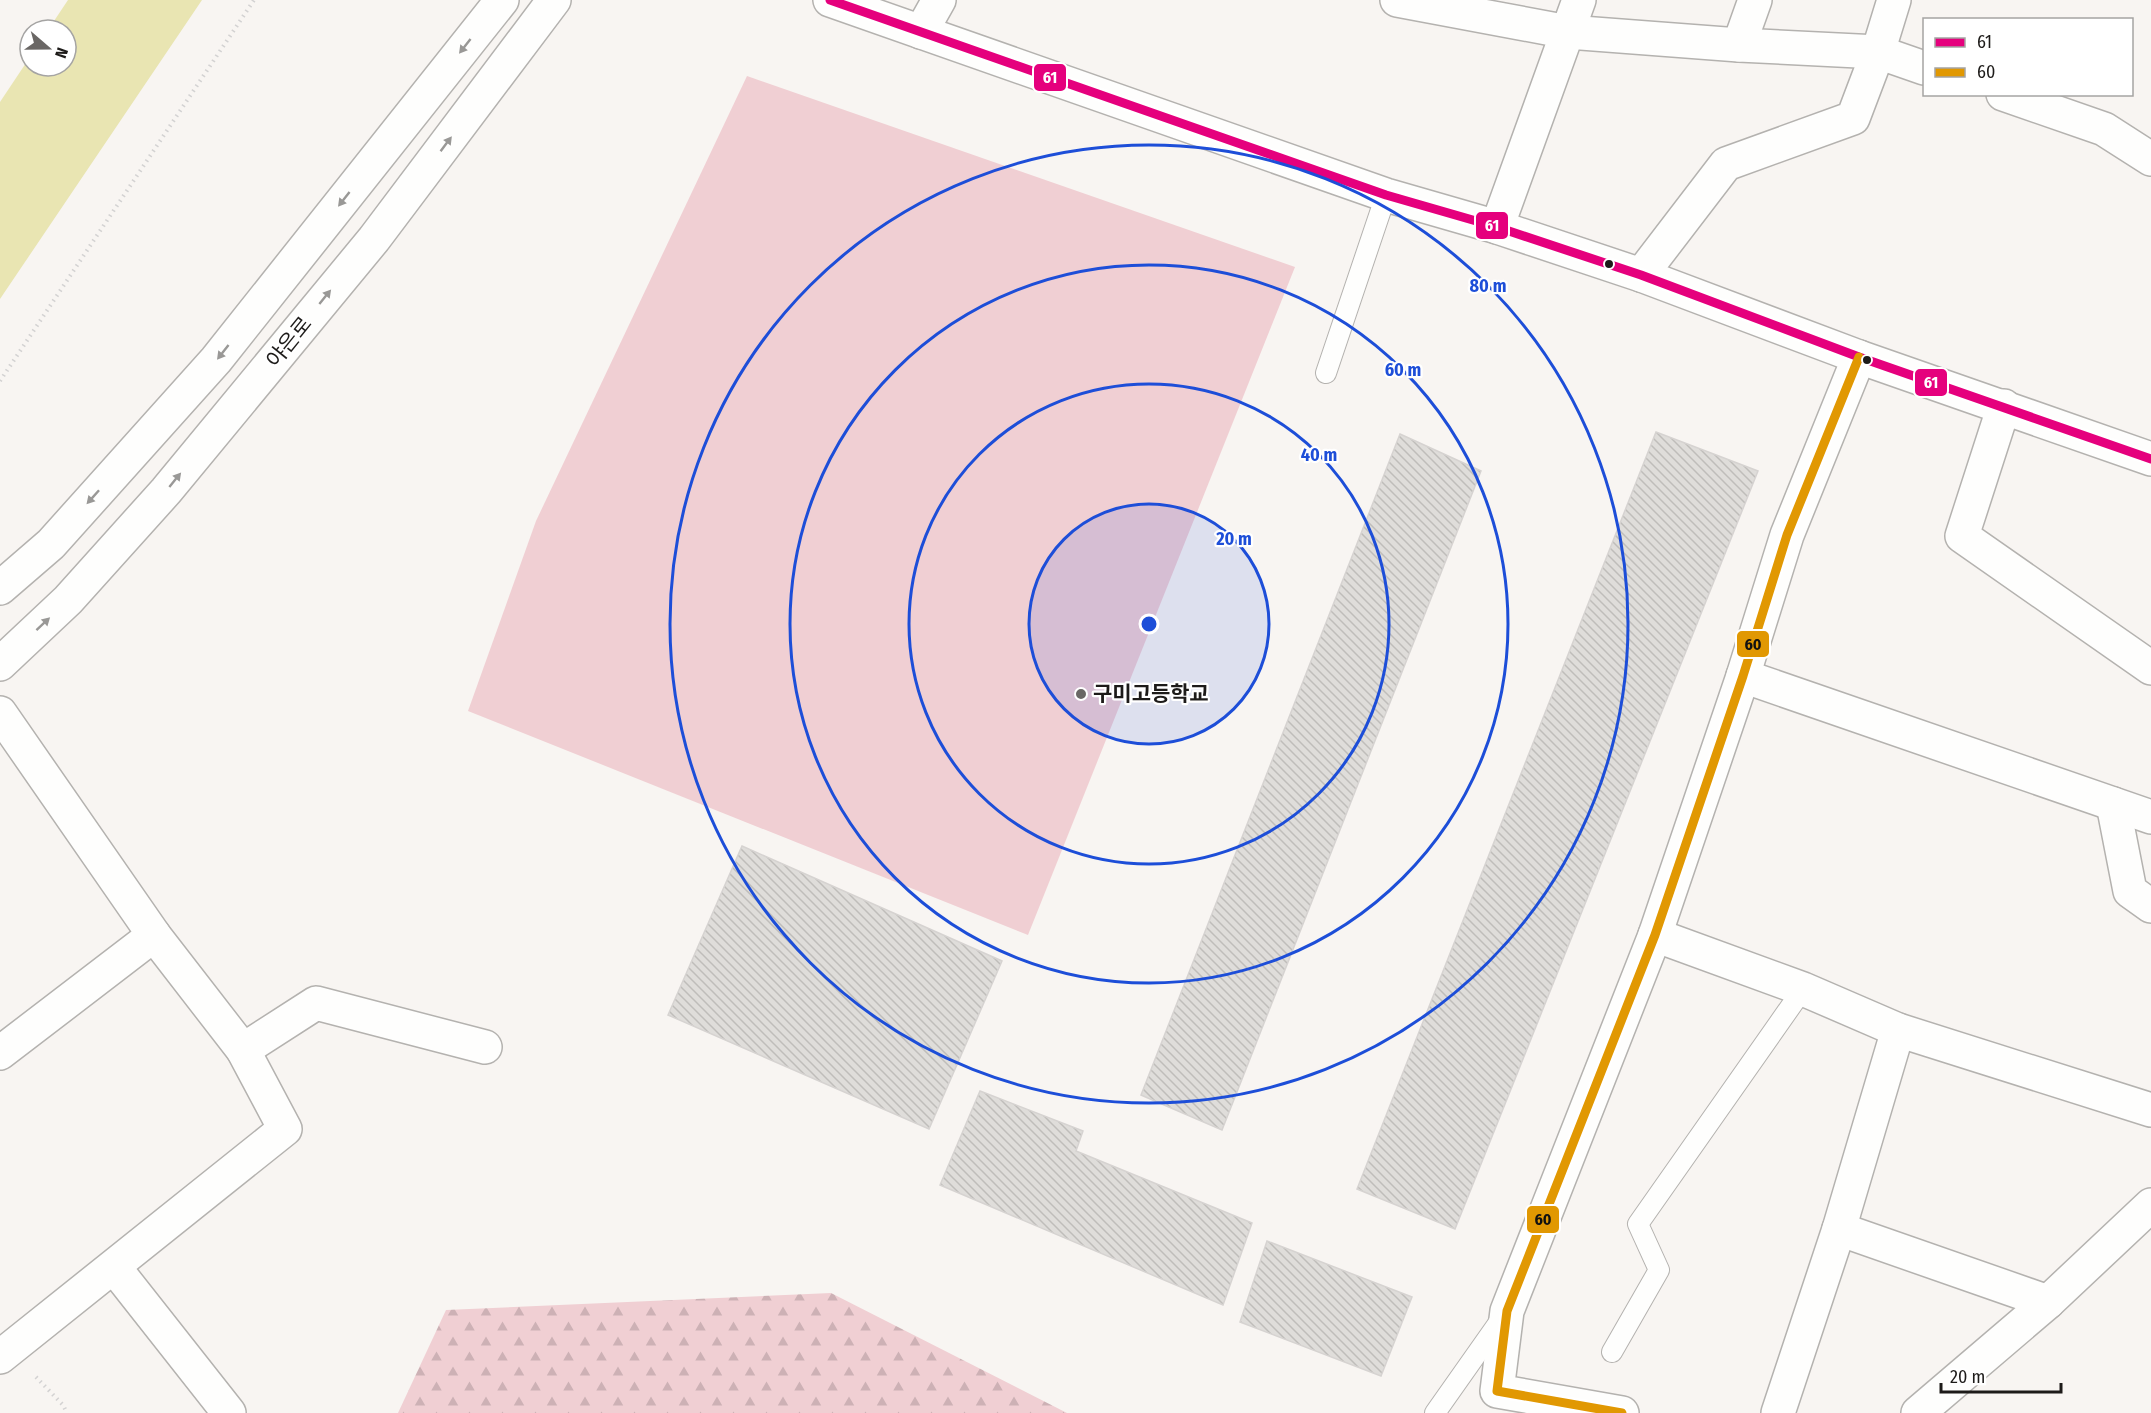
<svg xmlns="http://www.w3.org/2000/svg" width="2151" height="1413" font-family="'Fira Sans Condensed','Noto Sans KR',sans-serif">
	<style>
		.green { fill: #f0cfd3 }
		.forest { fill: url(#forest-firs) }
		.water { fill: #e9e5b2 }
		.building { fill: url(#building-back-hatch); stroke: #d6d3d1; stroke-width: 1.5 }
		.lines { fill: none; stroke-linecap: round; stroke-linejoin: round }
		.lane-casing { stroke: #b4b2af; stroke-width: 22 }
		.street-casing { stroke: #b4b2af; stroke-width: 36 }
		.secondary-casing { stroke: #b4b2af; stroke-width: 36 }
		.path { stroke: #d3d2d2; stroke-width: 4; stroke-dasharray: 1.5 4.5; stroke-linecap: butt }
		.lane { stroke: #fefefd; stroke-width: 20 }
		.street { stroke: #fefefd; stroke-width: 33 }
		.secondary { stroke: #fefefd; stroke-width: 33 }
		.bus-1-casing { stroke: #fff; stroke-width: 14 }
		.bus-2-casing { stroke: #fff; stroke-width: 14 }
		.bus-1 { stroke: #e5007d; stroke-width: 9 }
		.bus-2 { stroke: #e19802; stroke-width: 9 }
		.oneway { fill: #999896 }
		.ring { fill: none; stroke: #1d4ed8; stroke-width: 3 }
		.bus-dot { fill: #1d1b19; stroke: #fff; stroke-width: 2 }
		.poi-dot { fill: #6a6765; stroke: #fff; stroke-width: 2 }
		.labels { text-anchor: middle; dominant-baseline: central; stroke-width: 4.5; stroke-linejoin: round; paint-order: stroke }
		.street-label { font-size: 21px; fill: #1d1b19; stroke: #fff }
		.poi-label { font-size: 21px; font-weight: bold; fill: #1d1b19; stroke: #fff; text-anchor: start }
		.centre { fill: #1d4ed8; stroke: #fff; stroke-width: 3 }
		.ring-label { font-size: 18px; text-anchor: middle; font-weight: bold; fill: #1d4ed8; stroke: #fff; stroke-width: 4.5; stroke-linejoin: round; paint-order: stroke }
		.line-badge { stroke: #fff; stroke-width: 2 }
		.badge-label { font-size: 16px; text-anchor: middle; font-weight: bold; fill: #fff }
		.pale-badge-label { font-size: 16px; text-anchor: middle; font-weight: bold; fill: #111 }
	</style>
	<defs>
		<pattern id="forest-firs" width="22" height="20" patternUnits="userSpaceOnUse" patternTransform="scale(1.5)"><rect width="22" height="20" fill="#f0cfd3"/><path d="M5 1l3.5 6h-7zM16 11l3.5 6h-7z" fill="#cdb1b5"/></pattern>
		<pattern id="building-back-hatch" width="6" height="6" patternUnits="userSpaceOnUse" patternTransform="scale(1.5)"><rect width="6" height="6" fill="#dfddda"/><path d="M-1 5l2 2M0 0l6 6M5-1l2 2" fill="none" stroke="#bfbdba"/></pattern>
	</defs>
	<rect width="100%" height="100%" fill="#f8f5f2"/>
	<!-- green -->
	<polygon class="green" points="747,76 1295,267 1028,935 468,711 536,521"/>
	<!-- forest -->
	<polygon class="forest" points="831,1293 1067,1413 398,1413 446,1310"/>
	<!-- water -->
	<polygon class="water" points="68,0 202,0 0,299 0,102 30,57 30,66 66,66 66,30 48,30"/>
	<!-- building -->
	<g class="building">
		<polygon points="1656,432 1758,471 1455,1229 1357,1189"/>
		<polygon points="1400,434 1481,471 1222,1130 1141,1095"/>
		<polygon points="742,846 1002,961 929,1129 668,1015"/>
		<polygon points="980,1091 1083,1131 1076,1151 1252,1223 1223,1305 940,1185"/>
		<polygon points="1267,1241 1412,1297 1381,1376 1240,1322"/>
	</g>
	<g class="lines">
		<!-- lane casing -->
		<g class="lane-casing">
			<g id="lane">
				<polyline points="1326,373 1386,195"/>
				<polyline points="1612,1352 1659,1270 1638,1224 1803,989"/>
				<polyline points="1435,1413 1502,1318"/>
			</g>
		</g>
		<!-- street casing -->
		<g class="street-casing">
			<g id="street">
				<polyline points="1397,0 1568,32 1739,45 1878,52 1924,68"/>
				<polyline points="921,32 939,0"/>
				<polyline points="1739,45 1755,0"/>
				<polyline points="2003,94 2104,129 2151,159"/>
				<polyline points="1497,227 1579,0"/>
				<polyline points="1641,275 1726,164 1853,118 1878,52 1894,0"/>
				<polyline points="2004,406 1962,536 2151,668"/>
				<polyline points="1743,676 2151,817"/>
				<polyline points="0,713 154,935 243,1050 285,1129 0,1357"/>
				<polyline points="2113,804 2130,891 2151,906"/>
				<polyline points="1655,935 1803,989 1898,1030 2151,1110"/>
				<polyline points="243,1050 316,1003 485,1047"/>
				<polyline points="0,1053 154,935"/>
				<polyline points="1839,1229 2048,1302"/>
				<polyline points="114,1267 229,1413"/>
				<polyline points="1622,1413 1497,1391 1507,1311 1655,935 1743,676 1787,535 1859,357"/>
				<polyline points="1778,1413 1839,1229 1898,1030"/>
				<polyline points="1918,1413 2048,1302 2151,1205"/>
			</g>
		</g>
		<!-- secondary casing -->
		<g class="secondary-casing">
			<g id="secondary">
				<polyline points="830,0 1386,195 1497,227 1641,275 1859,357 2151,459"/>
				<polyline points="0,588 51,544 216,360 502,0"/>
				<polyline points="0,664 68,600 166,491 374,239 554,0"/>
			</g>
		</g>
		<!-- path -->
		<g class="path">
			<polyline points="0,381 254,0"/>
			<polyline points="36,1377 63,1405 67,1413"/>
		</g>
		<!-- lane -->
		<use href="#lane" class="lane"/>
		<!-- street -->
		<use href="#street" class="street"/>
		<!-- secondary -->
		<use href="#secondary" class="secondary"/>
		<!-- bus-1 casing -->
		<g class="bus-1-casing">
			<polyline id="bus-1" points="830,0 1386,195 1497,227 1641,275 1859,357 2151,459"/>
		</g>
		<!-- bus-2 casing -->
		<g class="bus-2-casing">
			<polyline id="bus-2" points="1622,1413 1497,1391 1507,1311 1655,935 1743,676 1787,535 1859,357"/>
		</g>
		<!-- bus-1 -->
		<use href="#bus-1" class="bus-1"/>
		<!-- bus-2 -->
		<use href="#bus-2" class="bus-2"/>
	</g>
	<!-- one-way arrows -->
	<defs><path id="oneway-solid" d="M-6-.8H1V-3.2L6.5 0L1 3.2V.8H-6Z" transform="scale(1.5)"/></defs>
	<g class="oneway">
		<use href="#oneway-solid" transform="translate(465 46) rotate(128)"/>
		<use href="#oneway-solid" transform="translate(446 144) rotate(-53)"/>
		<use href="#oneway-solid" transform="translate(344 199) rotate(128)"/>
		<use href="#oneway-solid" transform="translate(325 297) rotate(-51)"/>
		<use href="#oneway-solid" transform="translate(223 352) rotate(128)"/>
		<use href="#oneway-solid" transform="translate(175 480) rotate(-51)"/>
		<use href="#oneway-solid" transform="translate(93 497) rotate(132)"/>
		<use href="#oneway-solid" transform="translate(43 624) rotate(-43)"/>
	</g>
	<!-- distance rings -->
	<circle cx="1149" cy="624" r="120" fill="#1d4ed8" fill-opacity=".12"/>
	<g class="ring">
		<circle cx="1149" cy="624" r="120"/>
		<circle cx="1149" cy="624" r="240"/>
		<circle cx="1149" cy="624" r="359"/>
		<circle cx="1149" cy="624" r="479"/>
	</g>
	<!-- markers -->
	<g class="bus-dot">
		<circle cx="1609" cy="264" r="5"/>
		<circle cx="1867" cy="360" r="5"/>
	</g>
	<circle class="poi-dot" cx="1081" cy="694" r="6"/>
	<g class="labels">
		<!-- street labels -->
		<g class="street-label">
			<text transform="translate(289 342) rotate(-51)">야은로</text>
		</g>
		<!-- poi labels -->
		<g class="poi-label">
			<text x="1093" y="694">구미고등학교</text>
		</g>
	</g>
	<circle cx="1149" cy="624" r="9" class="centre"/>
	<g class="ring-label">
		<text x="1488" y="292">80 m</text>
		<text x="1403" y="376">60 m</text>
		<text x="1319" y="461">40 m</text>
		<text x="1234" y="545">20 m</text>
	</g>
	<g class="line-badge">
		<rect x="1033" y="63" width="34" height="29" rx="6" fill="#e5007d"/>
		<rect x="1475" y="211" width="34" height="29" rx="6" fill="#e5007d"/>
		<rect x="1914" y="368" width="34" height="29" rx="6" fill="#e5007d"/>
		<rect x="1736" y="630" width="34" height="28" rx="6" fill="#e19802"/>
		<rect x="1526" y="1205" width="34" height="29" rx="6" fill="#e19802"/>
	</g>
	<g class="badge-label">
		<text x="1050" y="83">61</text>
		<text x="1492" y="231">61</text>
		<text x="1931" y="388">61</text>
	</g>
	<g class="pale-badge-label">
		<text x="1753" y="650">60</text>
		<text x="1543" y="1225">60</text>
	</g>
	<!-- legend -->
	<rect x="1923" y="18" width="210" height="78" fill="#ffffff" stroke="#a5a4a3" stroke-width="1.5"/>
	<rect x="1935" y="38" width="30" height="9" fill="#e5007d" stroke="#a5a4a3" stroke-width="1.5"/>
	<text x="1977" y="48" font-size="18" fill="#1d1b19">61</text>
	<rect x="1935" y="68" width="30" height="9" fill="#e19802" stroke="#a5a4a3" stroke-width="1.5"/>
	<text x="1977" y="78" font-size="18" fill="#1d1b19">60</text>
	<!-- north arrow -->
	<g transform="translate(48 48) rotate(110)"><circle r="28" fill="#ffffff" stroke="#a5a4a3" stroke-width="1.5"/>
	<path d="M0-4.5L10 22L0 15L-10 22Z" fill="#6a6765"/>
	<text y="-9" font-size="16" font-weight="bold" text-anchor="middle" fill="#1d1b19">N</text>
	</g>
	<!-- scale -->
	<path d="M1941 1383v9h120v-9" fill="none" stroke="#1d1b19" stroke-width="3"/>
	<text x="1950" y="1383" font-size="18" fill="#1d1b19" stroke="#ffffff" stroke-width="4.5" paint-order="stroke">20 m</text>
</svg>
